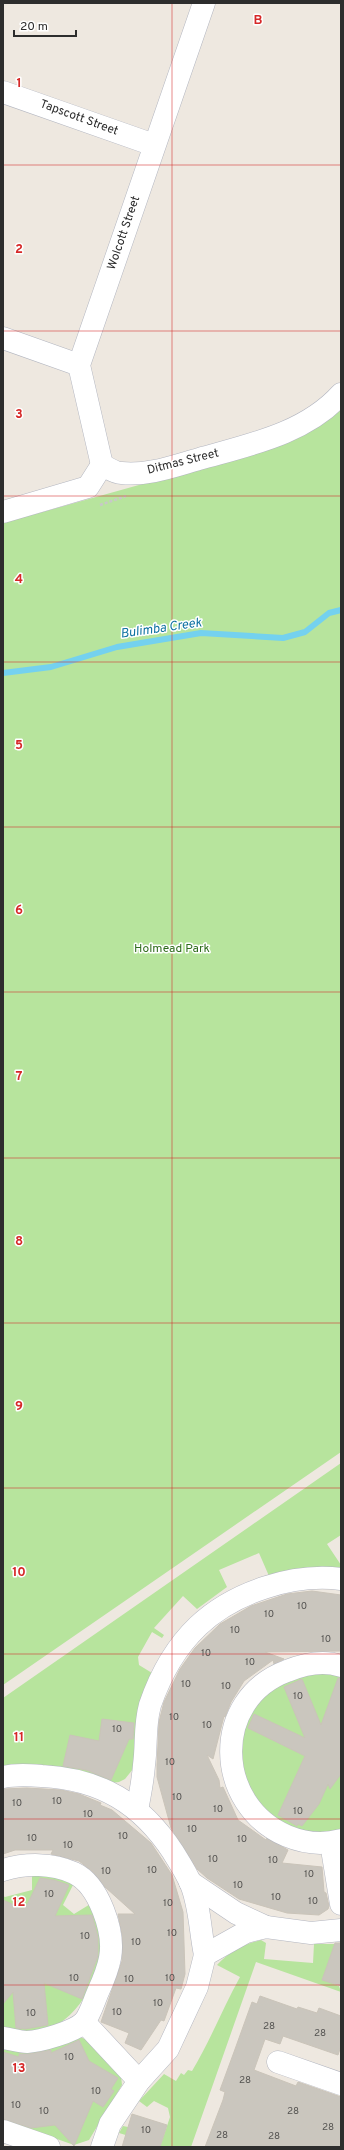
<svg xmlns="http://www.w3.org/2000/svg" width="344" height="2150" font-family="Overpass,sans-serif">
	<style>
		.green { fill: #b7e49d }
		.lines { fill: none; stroke-linecap: round; stroke-linejoin: round }
		.stream { stroke: #74d1ef; stroke-width: 6 }
		.building { fill: #cac6be; stroke: #cac4b9 }
		.minor-casing { stroke: #b3b6c0; stroke-width: 23 }
		.path { stroke: #c8c8c8; stroke-width: 2.5; stroke-dasharray: 3 2; stroke-linecap: butt }
		.minor { stroke: #fff; stroke-width: 22 }
		.grid { fill: none; stroke: #d62828; stroke-width: 1; stroke-opacity: 0.55 }
		.labels { text-anchor: middle; dominant-baseline: central; stroke-width: 3; stroke-linejoin: round; paint-order: stroke }
		.number-label { font-size: 10px; fill: #545351 }
		.street-label { font-size: 12px; fill: #2d2d2d; stroke: #fff }
		.park-label { font-size: 12px; fill: #2e6c1b; stroke: #fff }
		.water-label { font-size: 13px; font-style: italic; fill: #0e71a1; stroke: #fff }
		.grid-label { font-size: 13px; text-anchor: middle; font-weight: bold; fill: #d62828; stroke: #fff; stroke-width: 3; stroke-linejoin: round; paint-order: stroke }
	</style>
	<rect width="100%" height="100%" fill="#eee8e0"/>
	<!-- green -->
	<g class="green">
		<polygon points="341,406 341,1452 3,1685 3,523 275,447"/>
		<polygon points="341,1463 341,1535 327,1544 341,1565 341,1568 294,1569 269,1576 259,1553 219,1570 227,1587 197,1609 183,1596 154,1628 164,1635 162,1638 152,1632 138,1657 139,1665 152,1673 137,1719 133,1769 125,1779 119,1782 111,1783 3,1769 3,1698"/>
		<polygon points="315,1673 341,1675 341,1834 297,1833 258,1809 240,1768 245,1723 257,1704 270,1691 284,1682"/>
		<path d="M32,1871l22,4 19,10 -10,20 11,9 18,-11c6,16 12,34 9,51 -4,32 -31,76 -67,78 -10,1 -21,-2 -31,-3v-133l2,1 27,-7z"/>
		<path d="M261,1940l5,3 -2,16 49,4 1,-19h27l-19,35 17,7 2,6 -85,-30 -65,185h-51l2,-7 -23,-7 4,-7 5,1 -1,6 34,11 9,-27 -2,-9 -14,-7 -7,6 -8,-6 25,-27 12,7 5,-8 3,2 4,-5 4,1c18,-30 31,-63 48,-94l-23,-12c13,-14 27,-21 44,-25z"/>
		<polygon points="80,2037 87,2040 121,2076 122,2085 89,2140 74,2145 3,2120 3,2047"/>
	</g>
	<g class="lines">
		<!-- stream -->
		<polyline class="stream" points="3,673 51,667 117,647 201,633 283,638 305,632 329,613 341,610"/>
	</g>
	<!-- building -->
	<g class="building">
		<polygon points="312,1591 341,1595 341,1651 265,1652 284,1659 274,1664 273,1660 244,1681 231,1702 225,1717 224,1716 213,1759 207,1755 219,1780 220,1788 223,1787 238,1820 266,1840 267,1838 288,1850 282,1863 322,1867 324,1892 326,1893 329,1906 328,1909 319,1915 287,1913 239,1899 207,1878 197,1869 171,1828 157,1777 157,1765 159,1722 164,1702 180,1669 195,1648 220,1624 251,1606 287,1594"/>
		<polygon points="338,1678 341,1678 341,1774 330,1789 328,1784 319,1804 302,1826 298,1824 297,1826 278,1815 305,1756 248,1728 254,1714 305,1738 284,1687 302,1679 321,1725"/>
		<polygon points="102,1719 134,1723 133,1739 129,1739 111,1780 86,1770 63,1766 70,1735 99,1741"/>
		<polygon points="27,1788 61,1790 79,1794 101,1803 100,1805 112,1810 151,1843 172,1875 183,1912 185,1974 181,1989 176,1988 164,2021 161,2020 141,2050 125,2043 129,2033 101,2022 122,1961 122,1934 118,1914 135,1914 105,1887 92,1871 79,1861 51,1854 53,1850 15,1850 3,1854 3,1789"/>
		<polygon points="40,1878 54,1880 69,1885 55,1916 92,1915 98,1937 98,1956 82,1999 44,1983 48,2025 25,2029 16,2028 13,1992 3,2004 3,1900 23,1909 24,1906 26,1907"/>
		<polygon points="335,1943 341,1943 341,1986 322,1980"/>
		<polygon points="260,1996 297,2009 298,2007 317,2013 319,2008 341,2016 341,2046 338,2055 283,2036 280,2044 265,2039 254,2070 296,2086 298,2082 341,2097 341,2147 205,2147 223,2100 225,2092 220,2090 234,2052 252,2002 257,2004"/>
		<polygon points="79,2040 89,2061 118,2078 111,2089 114,2091 103,2107 93,2101 74,2146 55,2125 31,2128 3,2119 3,2052 19,2057 19,2054 29,2054 51,2050 51,2053"/>
		<polygon points="132,2114 167,2125 160,2147 122,2147"/>
	</g>
	<g class="lines">
		<!-- minor casing -->
		<g class="minor-casing">
			<g id="minor">
				<polyline points="3,92 154,145"/>
				<polyline points="3,338 79,365"/>
				<polyline points="102,465 79,365 204,3"/>
				<path d="M3,512l85,-25 14,-22c6,3 13,8 19,8 27,3 53,-7 78,-14 49,-14 106,-25 142,-65"/>
				<path d="M341,1666c-17,-6 -37,-2 -54,5 -76,28 -73,134 0,165 17,7 36,9 54,4"/>
				<path d="M3,1777c13,-3 26,-2 39,-1 58,3 99,27 131,76 6,10 13,20 18,32 9,22 9,47 14,71"/>
				<path d="M137,1810c3,-15 6,-30 7,-45 3,-21 0,-38 6,-60 10,-29 26,-58 48,-79 36,-34 95,-53 143,-47"/>
				<polyline points="331,1843 341,1904"/>
				<path d="M3,1870c23,-7 49,-7 71,3 25,12 41,59 36,85 -2,11 -7,23 -12,34 -4,9 -8,23 -14,30 -10,10 -43,19 -57,20 -8,0 -16,-3 -24,-4"/>
				<polyline points="190,1882 236,1913 266,1927"/>
				<polyline points="84,2022 139,2081"/>
				<polyline points="278,2062 341,2084"/>
				<polyline points="3,2131 49,2147"/>
				<polyline points="102,2147 110,2124 139,2081 168,2049 197,1987 205,1955 246,1932 266,1927 311,1933 341,1930"/>
			</g>
		</g>
		<!-- path -->
		<polyline class="path" points="100,505 126,496"/>
		<!-- minor -->
		<use href="#minor" class="minor"/>
	</g>
	<!-- grid -->
	<path class="grid" d="M172,3v2144M3,165h338M3,331h338M3,496h338M3,662h338M3,827h338M3,992h338M3,1158h338M3,1323h338M3,1488h338M3,1654h338M3,1819h338M3,1985h338"/>
	<g class="labels">
		<!-- number labels -->
		<g class="number-label">
			<text x="302" y="1606">10</text>
			<text x="269" y="1614">10</text>
			<text x="235" y="1630">10</text>
			<text x="326" y="1639">10</text>
			<text x="206" y="1653">10</text>
			<text x="250" y="1662">10</text>
			<text x="186" y="1684">10</text>
			<text x="226" y="1686">10</text>
			<text x="298" y="1696">10</text>
			<text x="174" y="1717">10</text>
			<text x="207" y="1725">10</text>
			<text x="117" y="1729">10</text>
			<text x="170" y="1762">10</text>
			<text x="177" y="1797">10</text>
			<text x="57" y="1801">10</text>
			<text x="17" y="1803">10</text>
			<text x="218" y="1809">10</text>
			<text x="298" y="1811">10</text>
			<text x="88" y="1814">10</text>
			<text x="192" y="1829">10</text>
			<text x="123" y="1836">10</text>
			<text x="32" y="1838">10</text>
			<text x="242" y="1839">10</text>
			<text x="68" y="1845">10</text>
			<text x="213" y="1859">10</text>
			<text x="273" y="1860">10</text>
			<text x="152" y="1870">10</text>
			<text x="106" y="1871">10</text>
			<text x="309" y="1874">10</text>
			<text x="238" y="1885">10</text>
			<text x="49" y="1894">10</text>
			<text x="276" y="1897">10</text>
			<text x="313" y="1901">10</text>
			<text x="168" y="1903">10</text>
			<text x="172" y="1933">10</text>
			<text x="85" y="1936">10</text>
			<text x="136" y="1942">10</text>
			<text x="74" y="1978">10</text>
			<text x="170" y="1978">10</text>
			<text x="129" y="1979">10</text>
			<text x="158" y="2003">10</text>
			<text x="117" y="2012">10</text>
			<text x="31" y="2013">10</text>
			<text x="269" y="2026">28</text>
			<text x="320" y="2033">28</text>
			<text x="69" y="2057">10</text>
			<text x="245" y="2080">28</text>
			<text x="96" y="2091">10</text>
			<text x="16" y="2105">10</text>
			<text x="44" y="2111">10</text>
			<text x="293" y="2111">28</text>
			<text x="328" y="2127">28</text>
			<text x="146" y="2130">10</text>
			<text x="222" y="2135">28</text>
			<text x="274" y="2136">28</text>
		</g>
		<!-- street labels -->
		<g class="street-label">
			<text transform="translate(79 118) rotate(20)">Tapscott Street</text>
			<text transform="translate(124 233) rotate(-71)">Wolcott Street</text>
			<text transform="translate(183 462) rotate(-14)">Ditmas Street</text>
		</g>
		<!-- park labels -->
		<g class="park-label">
			<text x="172" y="949">Holmead Park</text>
		</g>
		<!-- water labels -->
		<g class="water-label">
			<text transform="translate(161 629) rotate(-8)">Bulimba Creek</text>
		</g>
	</g>
	<g class="grid-label">
		<text x="258" y="24">B</text>
		<text x="19" y="87">1</text>
		<text x="19" y="253">2</text>
		<text x="19" y="418">3</text>
		<text x="19" y="583">4</text>
		<text x="19" y="749">5</text>
		<text x="19" y="914">6</text>
		<text x="19" y="1080">7</text>
		<text x="19" y="1245">8</text>
		<text x="19" y="1410">9</text>
		<text x="19" y="1576">10</text>
		<text x="19" y="1741">11</text>
		<text x="19" y="1906">12</text>
		<text x="19" y="2072">13</text>
	</g>
	<!-- border -->
	<rect width="344" height="2150" fill="none" stroke="#2d2d2d" stroke-width="8"/>
	<!-- scale -->
	<path d="M14 30v6h62v-6" fill="none" stroke="#2d2d2d" stroke-width="2"/>
	<text x="20" y="30" font-size="12" fill="#2d2d2d" stroke="#ffffff" stroke-width="3" paint-order="stroke">20 m</text>
</svg>
